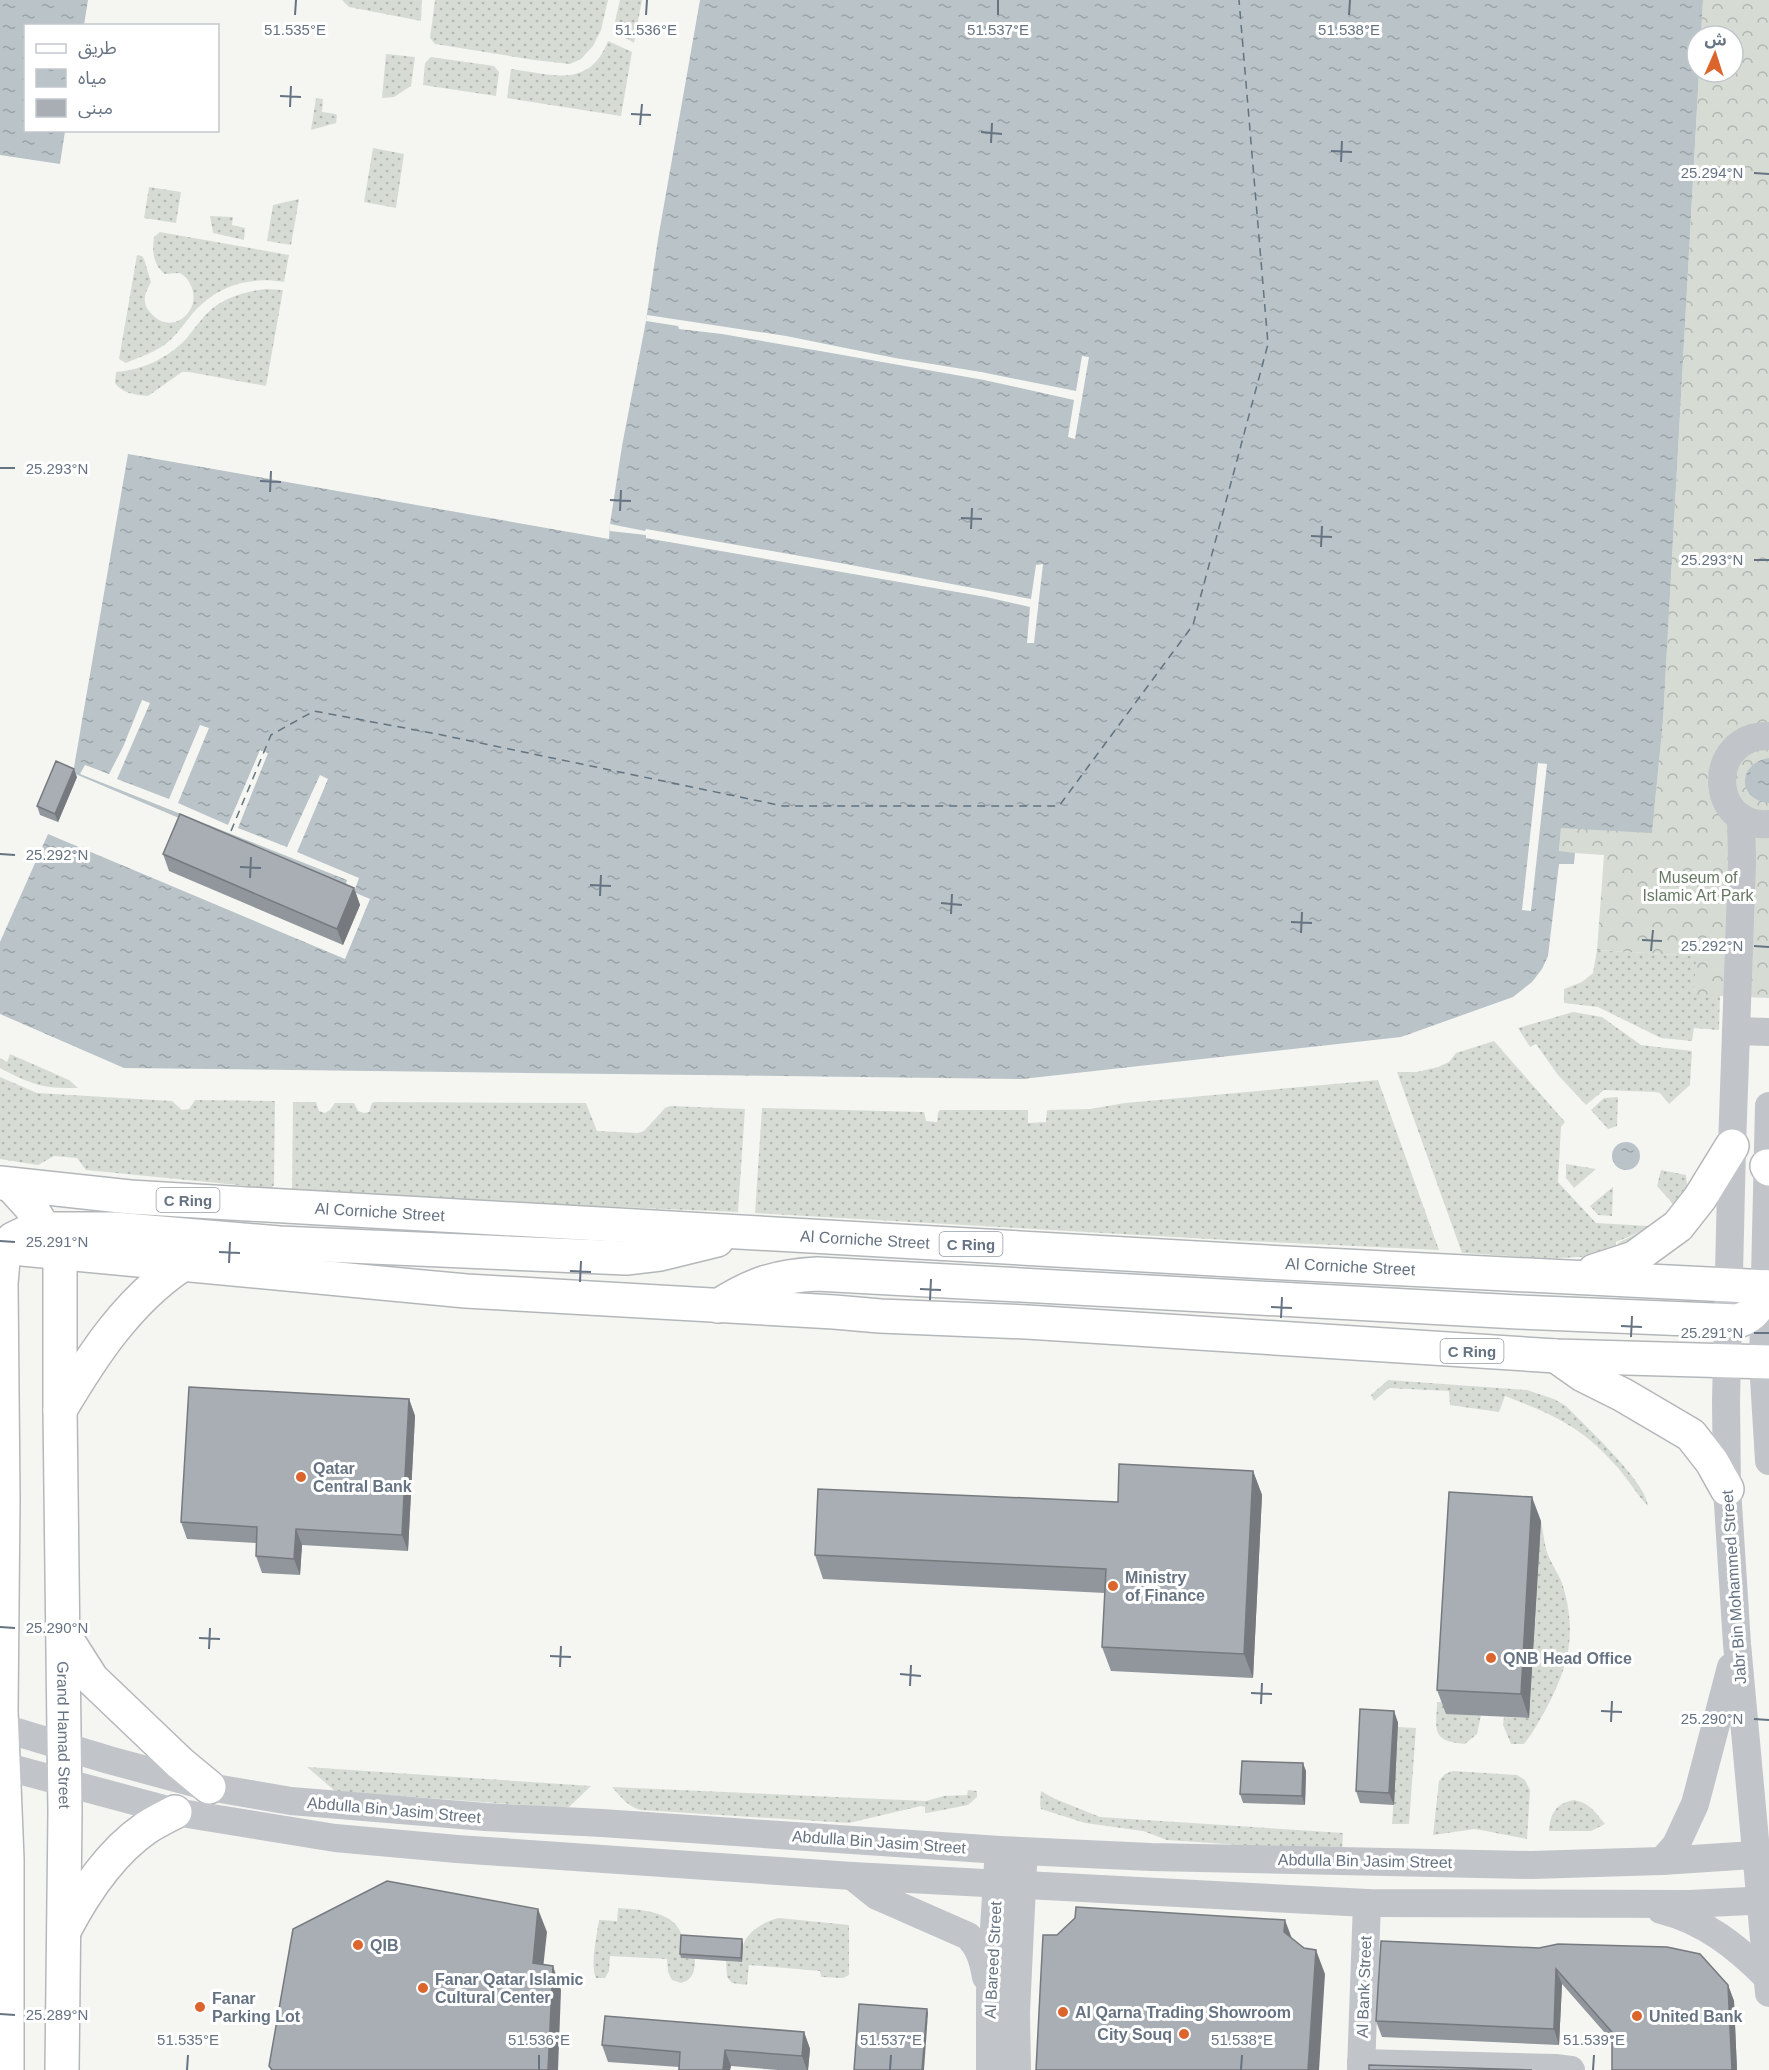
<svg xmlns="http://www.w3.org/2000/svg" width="1769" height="2070" font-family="Helvetica,'Noto Sans Arabic',sans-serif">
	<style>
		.grass { fill: url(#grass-dots) }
		.forest { fill: url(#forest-crowns) }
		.water { fill: url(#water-ripples) }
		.pier { fill: #f5f6f2 }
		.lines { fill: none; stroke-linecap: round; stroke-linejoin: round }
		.ferry { stroke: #62747f; stroke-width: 1.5; stroke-dasharray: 8 6; stroke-linecap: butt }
		.major-casing { stroke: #b4b8bc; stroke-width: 36 }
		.highway-casing { stroke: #b4b7ba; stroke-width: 36 }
		.minor { stroke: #c1c4c8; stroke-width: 28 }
		.major { stroke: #fff; stroke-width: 33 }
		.highway { stroke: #fff; stroke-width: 33 }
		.wall { fill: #90969b }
		.shaded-wall { fill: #767a7e }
		.building { fill: #a8aeb4; stroke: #767a7e; stroke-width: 1.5 }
		.ticks { fill: none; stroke: #667382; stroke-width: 2 }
		.poi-dot { fill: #db652d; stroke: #fff; stroke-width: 2 }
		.labels { text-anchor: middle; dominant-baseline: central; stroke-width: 6; stroke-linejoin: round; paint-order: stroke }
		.shield { fill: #fff; stroke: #949da8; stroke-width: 1.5 }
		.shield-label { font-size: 15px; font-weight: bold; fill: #667382 }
		.park-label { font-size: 16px; fill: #677964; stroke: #fff }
		.street-label { font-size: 16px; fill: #667382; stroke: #fff }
		.poi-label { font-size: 16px; font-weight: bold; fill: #667382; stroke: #fff; text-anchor: start }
		.ticks-label { font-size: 15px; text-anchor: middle; fill: #667382; stroke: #fff; stroke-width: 6; stroke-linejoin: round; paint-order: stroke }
	</style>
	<defs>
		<pattern id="grass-dots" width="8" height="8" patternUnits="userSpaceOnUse" patternTransform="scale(1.5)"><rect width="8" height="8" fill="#d6dcd4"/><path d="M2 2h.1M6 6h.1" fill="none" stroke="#b1b7b1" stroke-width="1.8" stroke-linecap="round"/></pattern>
		<pattern id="forest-crowns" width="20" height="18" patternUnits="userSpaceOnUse" patternTransform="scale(1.5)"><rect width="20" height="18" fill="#d6dcd4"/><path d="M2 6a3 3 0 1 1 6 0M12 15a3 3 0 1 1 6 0" fill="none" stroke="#b1b7b1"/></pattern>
		<pattern id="water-ripples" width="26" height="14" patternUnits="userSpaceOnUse" patternTransform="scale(1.5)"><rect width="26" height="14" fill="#b9c3c8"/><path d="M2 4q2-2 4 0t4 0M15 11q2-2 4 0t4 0" fill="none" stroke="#9aa3a8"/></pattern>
	</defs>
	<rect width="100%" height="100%" fill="#f5f6f2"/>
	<!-- grass -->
	<g class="grass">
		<polygon points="342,0 422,0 421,21 349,7"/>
		<polygon points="435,0 608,0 601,30 593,46 581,59 570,64 534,60 435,44 430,38"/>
		<polygon points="620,0 642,0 634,43 613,30"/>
		<path d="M608,41l24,11 -11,64 -114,-18 4,-29c40,5 78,21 97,-28z"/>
		<polygon points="386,54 415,57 411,86 394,97 382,98"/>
		<polygon points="431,57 494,66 499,72 496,96 423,85 425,63"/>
		<polygon points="316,98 323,99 322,112 336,114 337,116 336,123 311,130"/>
		<polygon points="373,148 404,154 396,208 364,202"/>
		<polygon points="149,187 181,192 176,223 144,218"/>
		<polygon points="299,199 291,245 267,241 273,205"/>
		<polygon points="210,216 233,217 232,225 245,228 244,240 213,233"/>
		<path d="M160,232l129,23 -5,27c-30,-5 -59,1 -82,22 -13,11 -21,27 -34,38 -12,10 -28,15 -42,21l-7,-4 18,-104 5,1 2,3 7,23c-5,9 -10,19 -2,29 22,29 57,-2 40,-29 -2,-4 -6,-8 -10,-9 -5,0 -10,1 -14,1 -12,-9 -13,-23 -11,-37z"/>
		<path d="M266,289l17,1 -17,96 -77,-14h-7l-34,24c-13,-1 -26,-3 -33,-13l1,-11c26,-2 52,-14 70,-33 10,-12 18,-25 31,-34 15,-10 31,-14 49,-16z"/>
		<polygon points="1597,950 1697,956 1694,994 1720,995 1719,1030 1694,1028 1692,1041 1661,1038 1598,1007 1564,1003 1564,989 1582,982 1593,973"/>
		<polygon points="1573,1012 1602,1017 1641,1045 1692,1051 1690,1085 1669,1104 1660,1093 1655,1092 1604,1090 1586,1105 1558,1075 1536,1044 1530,1047 1518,1028"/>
		<path d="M1494,1041l71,81 -4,5 -3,55 38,41 52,3 -3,4 19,-14 3,5 -48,28 -1,-6 24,-12 -26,11v9c-48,13 -105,4 -154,2l-65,-181h20l21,-5 11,-5 7,-9z"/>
		<path d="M10,1054l59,26 9,8c-35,1 -48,-4 -78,-20v-10l7,4z"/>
		<polygon points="0,1077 37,1093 172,1101 182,1110 189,1109 195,1100 275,1101 274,1185 271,1188 268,1188 86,1170 77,1158 54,1156 38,1165 0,1159"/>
		<polygon points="1378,1080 1439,1250 1227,1240 755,1213 762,1108 924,1112 926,1121 937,1122 938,1112 940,1110 1028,1110 1028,1123 1046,1122 1047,1110 1090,1109 1125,1103"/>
		<polygon points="1618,1097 1617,1126 1608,1129 1591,1110 1604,1098"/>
		<polygon points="293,1102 316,1102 319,1111 325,1113 330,1110 335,1103 354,1103 358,1111 364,1113 369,1112 372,1103 375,1102 586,1103 597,1131 638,1133 644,1131 665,1108 670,1106 745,1109 738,1212 401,1198 292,1191"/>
		<polygon points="1566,1164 1596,1169 1574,1188 1566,1178"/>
		<polygon points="1661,1170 1686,1175 1687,1186 1673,1204 1657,1186"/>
		<polygon points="1613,1187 1612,1216 1598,1215 1590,1206"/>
		<path d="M1388,1380l139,10 27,9 12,7c19,20 80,75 82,100 -10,-10 -19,-25 -29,-37 -35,-41 -64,-54 -114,-73l-6,16 -49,-7 -1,-14 -60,-3 -15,13 -3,-6z"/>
		<path d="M1541,1521c2,10 3,21 6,31 4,12 12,22 16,34 14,47 6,80 -17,123 -7,12 -13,24 -22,35h-13l-8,-19 1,-8 25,1z"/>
		<path d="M1437,1702h10l34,13 -4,19 -12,10c-34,-3 -29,-13 -28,-42z"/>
		<polygon points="1398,1727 1416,1728 1409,1824 1392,1824"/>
		<polygon points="307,1767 591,1786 569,1807 551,1807 344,1792 335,1791"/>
		<polygon points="1453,1771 1517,1775 1525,1780 1530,1790 1527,1839 1475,1829 1433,1835 1439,1781 1445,1774"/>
		<path d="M612,1787l314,14 18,-5 23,-1 1,-5 9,1v6l-9,8 -41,8h-2v-6l-4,-1 -72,17 -208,-13c-12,-2 -21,-14 -29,-23z"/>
		<polygon points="1041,1791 1053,1798 1100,1817 1343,1833 1342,1852 1167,1840 1143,1831 1085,1823 1041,1809 1040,1804"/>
		<path d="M1574,1800c16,3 21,12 31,24l-14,7h-42c1,-17 7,-28 25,-31z"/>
		<path d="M618,1908c22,2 59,2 65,31 1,6 -1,13 -1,19l13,1c0,12 -2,21 -14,24l-9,-3 -4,-8 -1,-13 -57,-3 -1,15 -4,7h-9c-6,-13 1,-44 3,-58l18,1z"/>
		<path d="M779,1918l70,7v50l-6,3 -22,-1 -1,-6 -71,-6 -2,20 -15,-2 -5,-6 -1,-16 16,1c0,-5 -1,-14 2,-19 6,-14 22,-22 35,-25z"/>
	</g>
	<!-- forest -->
	<polygon class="forest" points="1703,0 1769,0 1769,998 1694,995 1696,956 1597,950 1604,855 1559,852 1561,827 1652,832 1663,721 1699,72 1733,72 1733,36 1701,36"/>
	<!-- water -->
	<g class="water">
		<polygon points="0,0 88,0 84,25 26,26 26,130 65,131 60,164 0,155"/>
		<polygon points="700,0 1703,0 1701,36 1697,36 1697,72 1699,72 1663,721 1652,833 1561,828 1559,851 1575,853 1574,864 1559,864 1548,956 1542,969 1532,982 1513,997 1401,1037 1022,1079 124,1068 0,1014 0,942 48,834 345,959 370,899 73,773 128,454 609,539 610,524 622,446 646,321 658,239"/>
		<path d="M1769,758v45c-32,-3 -32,-40 0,-45z"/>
		<circle cx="1626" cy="1156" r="14"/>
	</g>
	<!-- pier -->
	<g class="pier">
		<polygon points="647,315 786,336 895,358 981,372 1076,391 1082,356 1089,357 1075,439 1068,437 1074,400 984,380 820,351 722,334 679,329 678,326 646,321"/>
		<polygon points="610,524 645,531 646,529 851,565 1031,599 1036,565 1043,564 1034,643 1027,643 1030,607 986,597 646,538 646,535 610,531"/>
		<polygon points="142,700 150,703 117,779 169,799 200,725 209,728 178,803 228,825 260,750 268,753 238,828 287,847 320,775 328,779 297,852 359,878 354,892 345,888 347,880 80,774 85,765 109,774 123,747"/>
		<polygon points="1538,763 1547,764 1531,911 1522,910"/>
	</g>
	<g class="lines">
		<!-- ferry -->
		<polyline class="ferry" points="231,831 271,735 314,711 437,734 783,806 1059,806 1193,625 1268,344 1239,0"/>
		<!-- major casing -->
		<g class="major-casing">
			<g id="major">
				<path id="s1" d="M11,1185l19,21 30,48v156l5,403 -3,257"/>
				<polyline points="4,1248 1,1284 3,1498 1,1711 7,1859 7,2070"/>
				<polyline points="64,1635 92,1679 180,1763 209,1787"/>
				<path d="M65,1929c20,-38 45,-76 81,-101 9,-6 19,-11 29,-16"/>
			</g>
		</g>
		<!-- highway casing -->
		<g class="highway-casing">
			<g id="highway">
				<polyline points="1767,1166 1769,1169"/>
				<path id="s2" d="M0,1183l130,14 83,5 1054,60 502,25"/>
				<polyline points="0,1247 466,1291 834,1312 880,1316 1027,1322 1556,1356 1769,1362"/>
				<polyline points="4,1248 13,1239 32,1230 44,1229 114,1229 279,1243 626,1258 660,1254 717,1240"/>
				<polyline points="1594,1271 1634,1258 1678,1226 1700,1198 1732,1146"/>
				<path d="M718,1306c34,-22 59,-30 99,-32l701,38 220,9c18,-6 22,-17 28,-34"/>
				<polyline points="1556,1356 1583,1375 1623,1395 1691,1435 1712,1462 1727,1489"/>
				<polyline points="0,1360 0,1361"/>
				<path d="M60,1410c32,-54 67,-108 120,-144"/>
			</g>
		</g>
		<!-- minor -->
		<g class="minor">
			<path d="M1769,736c-64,-1 -61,93 0,88"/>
			<polyline points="1741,817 1742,862 1732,1146 1726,1401 1727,1489 1737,1644 1769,1993"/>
			<polyline points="1736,1031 1769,1032"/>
			<polyline points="1769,1106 1763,1362 1769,1461"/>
			<polyline points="0,1727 109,1760 209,1787 291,1801 485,1817 602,1823 1000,1850 1151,1857 1531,1865 1662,1861 1769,1854"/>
			<polyline points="0,1765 175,1812 335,1838 457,1849 852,1876 1367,1903 1690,1904 1769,1900"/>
			<polyline points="1662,1861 1676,1845 1695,1804 1731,1667"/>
			<path d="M852,1876l25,20 91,40c12,12 15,25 18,41"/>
			<path d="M1661,1910c44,11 76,37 107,68"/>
			<polyline points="1361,2063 1555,2068 1571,2070"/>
			<polyline points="990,2070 990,1992 998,1864"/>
			<polyline points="1017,2070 1016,2012 1023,1866"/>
			<polyline points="1361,2070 1367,1903"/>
		</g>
		<!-- major -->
		<use href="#major" class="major"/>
		<!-- highway -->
		<use href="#highway" class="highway"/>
	</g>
	<!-- wall -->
	<g class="wall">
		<polygon points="77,777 58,822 40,815 37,806"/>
		<polygon points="163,854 354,888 360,905 343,945 169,871"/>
		<polygon points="409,1399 415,1416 408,1551 302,1545 300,1575 262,1573 256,1556 256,1543 187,1539 181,1522"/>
		<polygon points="1253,1471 1262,1495 1253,1678 1111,1671 1102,1647 1105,1593 823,1579 815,1555 1118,1502"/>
		<polygon points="1541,1521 1529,1718 1446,1714 1437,1690"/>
		<polygon points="1394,1711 1398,1723 1394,1805 1360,1803 1356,1791"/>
		<polygon points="1306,1771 1305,1805 1243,1803 1240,1794"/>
		<polygon points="1381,1941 1728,1985 1734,2001 1737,2070 1612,2070 1612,2041 1562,1984 1559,2045 1382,2037 1376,2021"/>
		<polygon points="743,1943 742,1962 681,1958 680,1954"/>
		<polygon points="804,2032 810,2049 808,2070 778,2070 731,2066 730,2070 678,2070 679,2067 608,2062 602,2045"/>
	</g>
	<!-- shaded-wall -->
	<g class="shaded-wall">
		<polygon points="74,769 77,777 58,822 55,814"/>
		<polygon points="354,888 360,905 343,945 337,929"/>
		<polygon points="409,1399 415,1416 408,1551 402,1535"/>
		<polygon points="1253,1471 1262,1495 1253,1678 1244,1654"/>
		<polygon points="1532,1497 1541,1521 1529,1718 1521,1694"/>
		<polygon points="296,1529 302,1545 300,1575 294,1559"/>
		<polygon points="1394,1711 1398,1723 1394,1805 1389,1793"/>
		<polygon points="1303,1763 1306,1771 1305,1805 1302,1796"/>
		<polygon points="538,1909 547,1932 541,1987 533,1963"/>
		<polygon points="1285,1920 1294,1944 1284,1932"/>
		<polygon points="742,1939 743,1943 742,1962 741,1958"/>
		<polygon points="1316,1950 1325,1974 1319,2070 1308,2070"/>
		<polygon points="553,1966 561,1990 558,2070 548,2070"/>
		<polygon points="1556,1969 1562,1984 1559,2045 1554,2029"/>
		<polygon points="1728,1985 1734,2001 1737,2070 1732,2070"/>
		<polygon points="927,2009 928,2013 924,2070 922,2070"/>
		<polygon points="804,2032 810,2049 808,2070 807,2070 802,2056"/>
		<polygon points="725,2050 731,2066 730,2070 723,2070"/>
	</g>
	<!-- building -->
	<g class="building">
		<polygon points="56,761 74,769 55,814 37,806"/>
		<polygon points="180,814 354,888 337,929 163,854"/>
		<polygon points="189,1387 409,1399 402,1535 296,1529 294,1559 256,1556 257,1527 181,1522"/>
		<polygon points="1119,1464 1253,1471 1244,1654 1102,1647 1106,1569 815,1555 818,1489 1118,1502"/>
		<polygon points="1449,1492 1532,1497 1521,1694 1437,1690"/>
		<polygon points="1360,1709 1394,1711 1389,1793 1356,1791"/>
		<polygon points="1242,1761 1303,1763 1302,1796 1240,1794"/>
		<polygon points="387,1881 538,1909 533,1963 553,1966 548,2070 272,2070 269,2066 293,1929"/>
		<polygon points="1076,1907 1285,1920 1284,1932 1304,1948 1316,1950 1308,2070 1036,2070 1043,1935 1057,1935 1075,1918"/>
		<polygon points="681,1935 742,1939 741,1958 680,1954"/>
		<polygon points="1381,1941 1539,1948 1558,1944 1667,1947 1700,1954 1728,1985 1732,2070 1612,2070 1612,2032 1556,1969 1554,2029 1376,2021"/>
		<polygon points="859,2004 927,2009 922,2070 854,2070"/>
		<polygon points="605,2016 804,2032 802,2056 725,2050 723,2070 679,2070 680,2052 602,2045"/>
		<polygon points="1369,2065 1532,2070 1369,2070"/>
	</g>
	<!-- ticks -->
	<path class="ticks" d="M295,15l1,-15M646,15l1,-15M998,15v-15M1349,15l1,-15M280,96l21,1M290,107l1,-21M631,114l20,1M640,125l2,-21M981,132l21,2M991,143l1,-20M1331,151l21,1M1341,162l1,-21M1754,173l15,1M0,468h15M260,481l21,1M270,492l1,-21M610,500l21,1M620,511l1,-21M961,518l21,1M971,529l1,-21M1311,536l21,1M1321,547l1,-21M1754,560h15M0,854l15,1M240,867l21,1M250,878l1,-21M590,885l21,1M600,896l1,-21M941,903l21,2M951,914l1,-20M1291,922l21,1M1301,933l1,-21M1642,940l20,1M1754,946l15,1M1651,951l2,-21M0,1241l15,1M219,1252l21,1M229,1263l1,-21M570,1271l21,1M580,1282l1,-21M920,1289l21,1M930,1300l1,-21M1271,1307l21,1M1281,1318l1,-21M1621,1326l21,1M1754,1333h15M1631,1337l1,-21M0,1627l15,1M199,1638l21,1M209,1649l1,-21M550,1656l21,1M560,1667l1,-21M900,1674l21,2M910,1686l1,-21M1251,1693l21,1M1261,1704l1,-21M1601,1711l21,1M1754,1719l15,1M1611,1722l1,-21M0,2014l15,1M187,2070l1,-15M539,2070v-15M890,2070l1,-15M1241,2070l1,-15M1593,2070l1,-15"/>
	<!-- markers -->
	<g class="poi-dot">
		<circle cx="301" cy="1477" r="6"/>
		<circle cx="1113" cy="1586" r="6"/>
		<circle cx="1491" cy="1658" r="6"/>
		<circle cx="358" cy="1945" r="6"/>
		<circle cx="423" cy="1988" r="6"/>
		<circle cx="200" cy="2007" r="6"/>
		<circle cx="1063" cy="2012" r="6"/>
		<circle cx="1637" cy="2016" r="6"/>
		<circle cx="1184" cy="2034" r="6"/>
	</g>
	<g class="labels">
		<!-- shield labels -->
		<g class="shield">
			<rect x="156.5" y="1188" width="63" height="24" rx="4.5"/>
			<rect x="939.5" y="1232" width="63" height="24" rx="4.5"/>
			<rect x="1440.5" y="1339" width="63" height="24" rx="4.5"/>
		</g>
		<g class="shield-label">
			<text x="188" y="1200">C Ring</text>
			<text x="971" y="1244">C Ring</text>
			<text x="1472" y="1351">C Ring</text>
		</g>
		<!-- park labels -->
		<g class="park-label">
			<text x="1698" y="877">Museum of<tspan x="1698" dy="18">Islamic Art Park</tspan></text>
		</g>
		<!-- street labels -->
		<g class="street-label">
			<text stroke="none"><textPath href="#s2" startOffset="381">Al Corniche Street</textPath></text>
			<text stroke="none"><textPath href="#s2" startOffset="867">Al Corniche Street</textPath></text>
			<text stroke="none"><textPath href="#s2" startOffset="1353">Al Corniche Street</textPath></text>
			<text transform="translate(1734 1587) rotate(-94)">Jabr Bin Mohammed Street</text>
			<text stroke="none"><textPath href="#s1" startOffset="566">Grand Hamad Street</textPath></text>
			<text transform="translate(394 1810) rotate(5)">Abdulla Bin Jasim Street</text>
			<text transform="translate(879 1842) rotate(4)">Abdulla Bin Jasim Street</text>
			<text transform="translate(1365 1861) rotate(1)">Abdulla Bin Jasim Street</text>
			<text transform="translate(993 1960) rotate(-87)">Al Bareed Street</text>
			<text transform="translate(1364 1987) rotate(-88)">Al Bank Street</text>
		</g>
		<!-- poi labels -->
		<g class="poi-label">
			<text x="313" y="1468">Qatar<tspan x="313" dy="18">Central Bank</tspan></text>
			<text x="1125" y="1577">Ministry<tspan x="1125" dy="18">of Finance</tspan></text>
			<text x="1503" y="1658">QNB Head Office</text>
			<text x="370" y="1945">QIB</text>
			<text x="435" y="1979">Fanar Qatar Islamic<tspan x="435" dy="18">Cultural Center</tspan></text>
			<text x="212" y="1998">Fanar<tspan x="212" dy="18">Parking Lot</tspan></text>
			<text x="1075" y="2012">Al Qarna Trading Showroom</text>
			<text x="1649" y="2016">United Bank</text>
			<text x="1172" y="2034" text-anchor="end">City Souq</text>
		</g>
	</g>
	<g class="ticks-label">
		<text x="295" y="35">51.535°E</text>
		<text x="646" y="35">51.536°E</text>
		<text x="998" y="35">51.537°E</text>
		<text x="1349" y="35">51.538°E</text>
		<text x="1712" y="178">25.294°N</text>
		<text x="57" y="474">25.293°N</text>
		<text x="1712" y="565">25.293°N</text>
		<text x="57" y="860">25.292°N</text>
		<text x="1712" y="951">25.292°N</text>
		<text x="57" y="1247">25.291°N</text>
		<text x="1712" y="1338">25.291°N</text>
		<text x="57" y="1633">25.290°N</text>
		<text x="1712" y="1724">25.290°N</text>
		<text x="57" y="2020">25.289°N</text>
		<text x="188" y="2045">51.535°E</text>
		<text x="539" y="2045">51.536°E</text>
		<text x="891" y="2045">51.537°E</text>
		<text x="1242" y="2045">51.538°E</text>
		<text x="1594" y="2045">51.539°E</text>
	</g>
	<!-- legend -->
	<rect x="24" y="24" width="195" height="108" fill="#ffffff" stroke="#c2c7cd" stroke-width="1.5"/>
	<rect x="36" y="44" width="30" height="9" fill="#ffffff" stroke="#c2c7cd" stroke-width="1.5"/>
	<text x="78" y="54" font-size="18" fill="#667382">طريق</text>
	<rect x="36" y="69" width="30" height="18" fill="url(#water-ripples)" stroke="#c2c7cd" stroke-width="1.5"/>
	<text x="78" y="84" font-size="18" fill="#667382">مياه</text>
	<rect x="36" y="99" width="30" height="18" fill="#a8aeb4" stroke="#c2c7cd" stroke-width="1.5"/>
	<text x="78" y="114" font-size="18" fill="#667382">مبنى</text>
	<!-- north arrow -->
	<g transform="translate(1715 54) rotate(3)"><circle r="28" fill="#ffffff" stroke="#c2c7cd" stroke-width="1.5"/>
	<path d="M0-4.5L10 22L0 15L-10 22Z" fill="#db652d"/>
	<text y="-9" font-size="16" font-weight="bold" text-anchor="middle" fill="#667382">ش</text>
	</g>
</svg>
